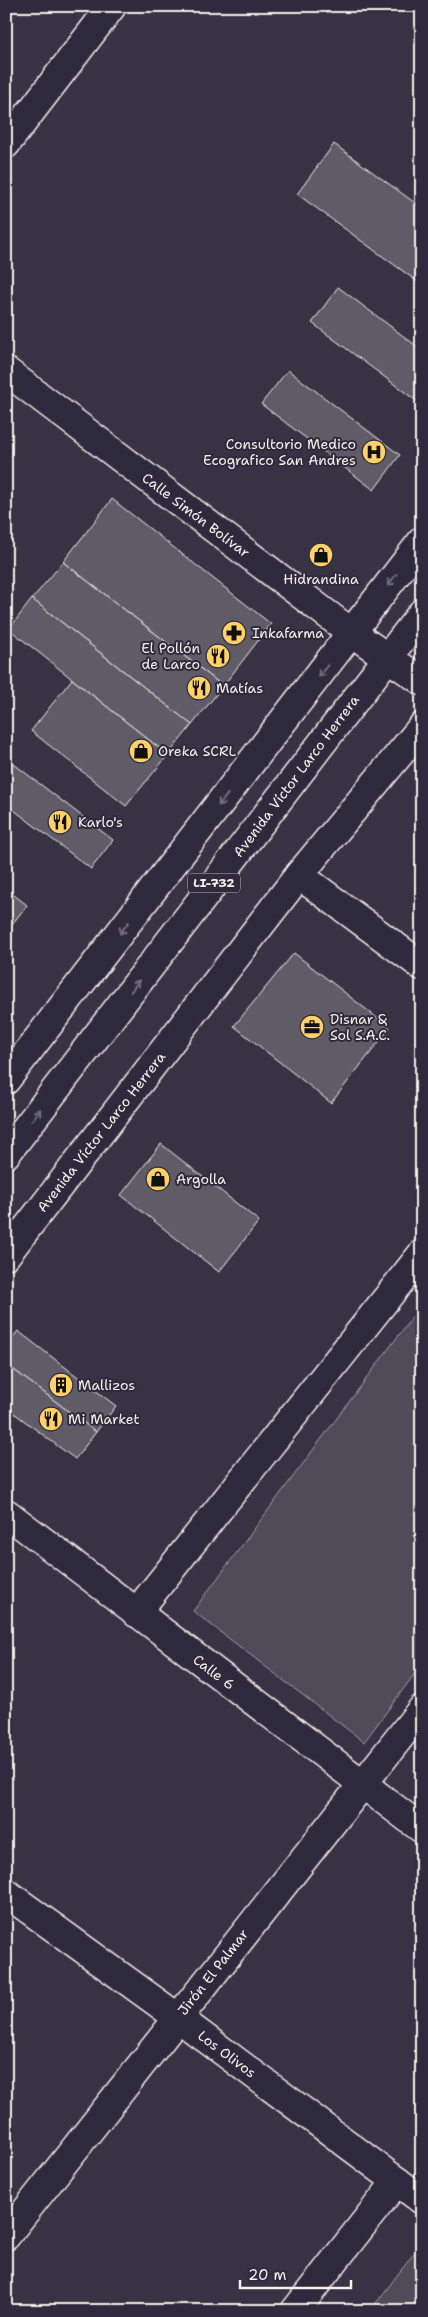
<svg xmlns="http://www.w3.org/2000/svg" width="428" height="2317" font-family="'Shantell Sans',sans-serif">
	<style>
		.park { fill: #504b59; stroke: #a29ea0 }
		.building { fill: #5f5c67; stroke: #f4f1e8 }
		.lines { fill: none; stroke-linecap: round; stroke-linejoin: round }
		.minor-casing { stroke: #f4f1e8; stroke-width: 31 }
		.major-casing { stroke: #f4f1e8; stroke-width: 31 }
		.minor { stroke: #2f2a3d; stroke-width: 28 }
		.major { stroke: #2f2a3d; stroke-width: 28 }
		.oneway { stroke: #747079 }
		.labels { text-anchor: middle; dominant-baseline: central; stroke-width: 4; stroke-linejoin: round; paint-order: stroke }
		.shield { fill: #2f2a3d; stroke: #b9b5b5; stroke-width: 1 }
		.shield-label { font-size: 12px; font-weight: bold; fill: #f4f1e8 }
		.poi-label { font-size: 14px; fill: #f4f1e8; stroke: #2f2a3d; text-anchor: start }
		.street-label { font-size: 14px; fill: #f4f1e8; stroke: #2f2a3d }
	</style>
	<rect width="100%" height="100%" fill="#373244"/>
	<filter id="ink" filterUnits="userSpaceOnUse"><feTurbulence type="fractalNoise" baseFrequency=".02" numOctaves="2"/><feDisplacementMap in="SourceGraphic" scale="10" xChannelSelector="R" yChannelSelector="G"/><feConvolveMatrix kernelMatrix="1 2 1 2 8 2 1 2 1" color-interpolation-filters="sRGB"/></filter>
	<g filter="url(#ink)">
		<!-- park -->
		<g class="park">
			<polygon points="422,1304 422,1664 364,1742 193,1611"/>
			<polygon points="421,2244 422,2311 370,2311"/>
		</g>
		<!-- building -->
		<g class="building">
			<polygon points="334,144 422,208 422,285 297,194"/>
			<polygon points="338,287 422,350 422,405 312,323"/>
			<polygon points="288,370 400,455 374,490 261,404"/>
			<polygon points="112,499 271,624 223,686 63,562"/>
			<polygon points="63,562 223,686 192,725 32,599"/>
			<polygon points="32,599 192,725 168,755 9,629"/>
			<polygon points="72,679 168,755 126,806 31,731"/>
			<polygon points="6,758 113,840 91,869 6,804"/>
			<polygon points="6,889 27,905 6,932"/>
			<polygon points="294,953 390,1028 331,1103 234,1026"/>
			<polygon points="161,1144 259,1221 219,1272 121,1195"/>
			<polygon points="18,1331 116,1406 96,1432 6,1364 6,1346"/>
			<polygon points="6,1364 96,1432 75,1459 6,1407"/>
		</g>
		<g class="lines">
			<!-- minor casing -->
			<g class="minor-casing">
				<g id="minor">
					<polyline points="6,144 112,6"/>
					<polyline points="6,371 352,633 422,681"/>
					<polyline points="299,875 422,966"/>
					<polyline points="6,1255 299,875 422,727"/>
					<polyline points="6,1513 422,1829"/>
					<polyline points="136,1613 422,1254"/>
					<polyline points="6,1893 177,2017 422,2200"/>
					<polyline points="6,2236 422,1709"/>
					<polyline points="295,2311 397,2181"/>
				</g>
			</g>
			<!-- major casing -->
			<g class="major-casing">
				<g id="major">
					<polyline points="6,1080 422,541"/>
					<polyline points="6,1154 422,613"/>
				</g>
			</g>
			<!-- minor -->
			<use href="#minor" class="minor"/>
			<!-- major -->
			<use href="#major" class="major"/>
		</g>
		<!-- one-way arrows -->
		<defs><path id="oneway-shaft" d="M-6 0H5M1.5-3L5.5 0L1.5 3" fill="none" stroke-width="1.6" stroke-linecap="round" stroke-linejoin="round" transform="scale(1.25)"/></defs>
		<g class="oneway">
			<use href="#oneway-shaft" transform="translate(392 580) rotate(127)"/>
			<use href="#oneway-shaft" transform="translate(323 671) rotate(128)"/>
			<use href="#oneway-shaft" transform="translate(223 800) rotate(128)"/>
			<use href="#oneway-shaft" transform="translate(124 928) rotate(128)"/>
			<use href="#oneway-shaft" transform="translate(135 986) rotate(-53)"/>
			<use href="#oneway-shaft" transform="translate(36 1115) rotate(-53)"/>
		</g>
	</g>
	<!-- icons -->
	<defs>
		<g id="hospital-disc" transform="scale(1.25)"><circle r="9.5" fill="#ffd166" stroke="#2f2a3d"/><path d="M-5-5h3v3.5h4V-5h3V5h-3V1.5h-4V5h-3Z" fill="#111"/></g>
		<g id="shop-disc" transform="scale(1.25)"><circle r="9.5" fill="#ffd166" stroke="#2f2a3d"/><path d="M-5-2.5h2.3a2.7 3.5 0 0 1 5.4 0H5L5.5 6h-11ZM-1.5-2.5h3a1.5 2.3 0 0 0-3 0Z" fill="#111"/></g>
		<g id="pharmacy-disc" transform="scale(1.25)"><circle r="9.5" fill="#ffd166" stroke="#2f2a3d"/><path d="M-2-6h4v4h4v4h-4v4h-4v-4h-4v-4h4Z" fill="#111"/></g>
		<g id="restaurant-disc" transform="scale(1.25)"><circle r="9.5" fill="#ffd166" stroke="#2f2a3d"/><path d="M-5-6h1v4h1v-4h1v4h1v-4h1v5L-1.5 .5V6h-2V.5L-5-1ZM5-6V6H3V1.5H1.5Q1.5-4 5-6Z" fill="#111"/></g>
		<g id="office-disc" transform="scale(1.25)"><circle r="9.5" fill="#ffd166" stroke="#2f2a3d"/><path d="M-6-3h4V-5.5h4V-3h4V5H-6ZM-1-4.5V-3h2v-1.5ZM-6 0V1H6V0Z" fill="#111"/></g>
		<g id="building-disc" transform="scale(1.25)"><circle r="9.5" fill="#ffd166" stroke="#2f2a3d"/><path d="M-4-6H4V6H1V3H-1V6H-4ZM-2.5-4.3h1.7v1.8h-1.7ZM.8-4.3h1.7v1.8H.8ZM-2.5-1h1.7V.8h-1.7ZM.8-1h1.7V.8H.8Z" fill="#111"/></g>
	</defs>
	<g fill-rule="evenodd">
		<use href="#hospital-disc" x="374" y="452"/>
		<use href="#shop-disc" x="321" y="555"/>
		<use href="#pharmacy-disc" x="234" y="633"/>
		<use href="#restaurant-disc" x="218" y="656"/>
		<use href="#restaurant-disc" x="199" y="688"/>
		<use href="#shop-disc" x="141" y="751"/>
		<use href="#restaurant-disc" x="60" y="822"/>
		<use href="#office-disc" x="312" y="1027"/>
		<use href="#shop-disc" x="158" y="1179"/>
		<use href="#building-disc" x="61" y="1385"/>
		<use href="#restaurant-disc" x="51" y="1419"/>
	</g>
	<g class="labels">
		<!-- shield labels -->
		<rect class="shield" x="188" y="873.5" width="52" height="19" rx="4"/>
		<g class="shield-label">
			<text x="214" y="883">LI-732</text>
		</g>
		<!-- poi labels -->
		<g class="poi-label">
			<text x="356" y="444" text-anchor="end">Consultorio Medico<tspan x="356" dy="16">Ecografico San Andres</tspan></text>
			<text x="321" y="579" text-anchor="middle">Hidrandina</text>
			<text x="252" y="633">Inkafarma</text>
			<text x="200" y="648" text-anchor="end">El Pollón<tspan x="200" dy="16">de Larco</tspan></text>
			<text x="216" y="688">Matías</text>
			<text x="158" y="751">Oreka SCRL</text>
			<text x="78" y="822">Karlo's</text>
			<text x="330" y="1019">Disnar &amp;<tspan x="330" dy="16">Sol S.A.C.</tspan></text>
			<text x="176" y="1179">Argolla</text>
			<text x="78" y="1385">Mallizos</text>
			<text x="68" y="1419">Mi Market</text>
		</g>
		<!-- street labels -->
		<g class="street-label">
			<text transform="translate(196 515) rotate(37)">Calle Simón Bolívar</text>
			<text transform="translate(296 776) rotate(-53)">Avenida Víctor Larco Herrera</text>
			<text transform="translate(101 1132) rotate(-52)">Avenida Víctor Larco Herrera</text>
			<text transform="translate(214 1672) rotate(37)">Calle 6</text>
			<text transform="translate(213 1972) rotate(-52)">Jirón El Palmar</text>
			<text transform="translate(227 2054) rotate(37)">Los Olivos</text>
		</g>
	</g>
	<!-- margin -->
	<rect width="428" height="2317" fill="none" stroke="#2f2a3d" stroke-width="25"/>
	<rect x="12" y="12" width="403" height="2292" fill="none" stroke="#f4f1e8" stroke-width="2" filter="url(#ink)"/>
	<!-- scale -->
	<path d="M240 2280v8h111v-8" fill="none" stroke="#f4f1e8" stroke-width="2.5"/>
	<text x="248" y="2280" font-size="15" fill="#f4f1e8" stroke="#2f2a3d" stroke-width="4" paint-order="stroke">20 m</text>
</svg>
